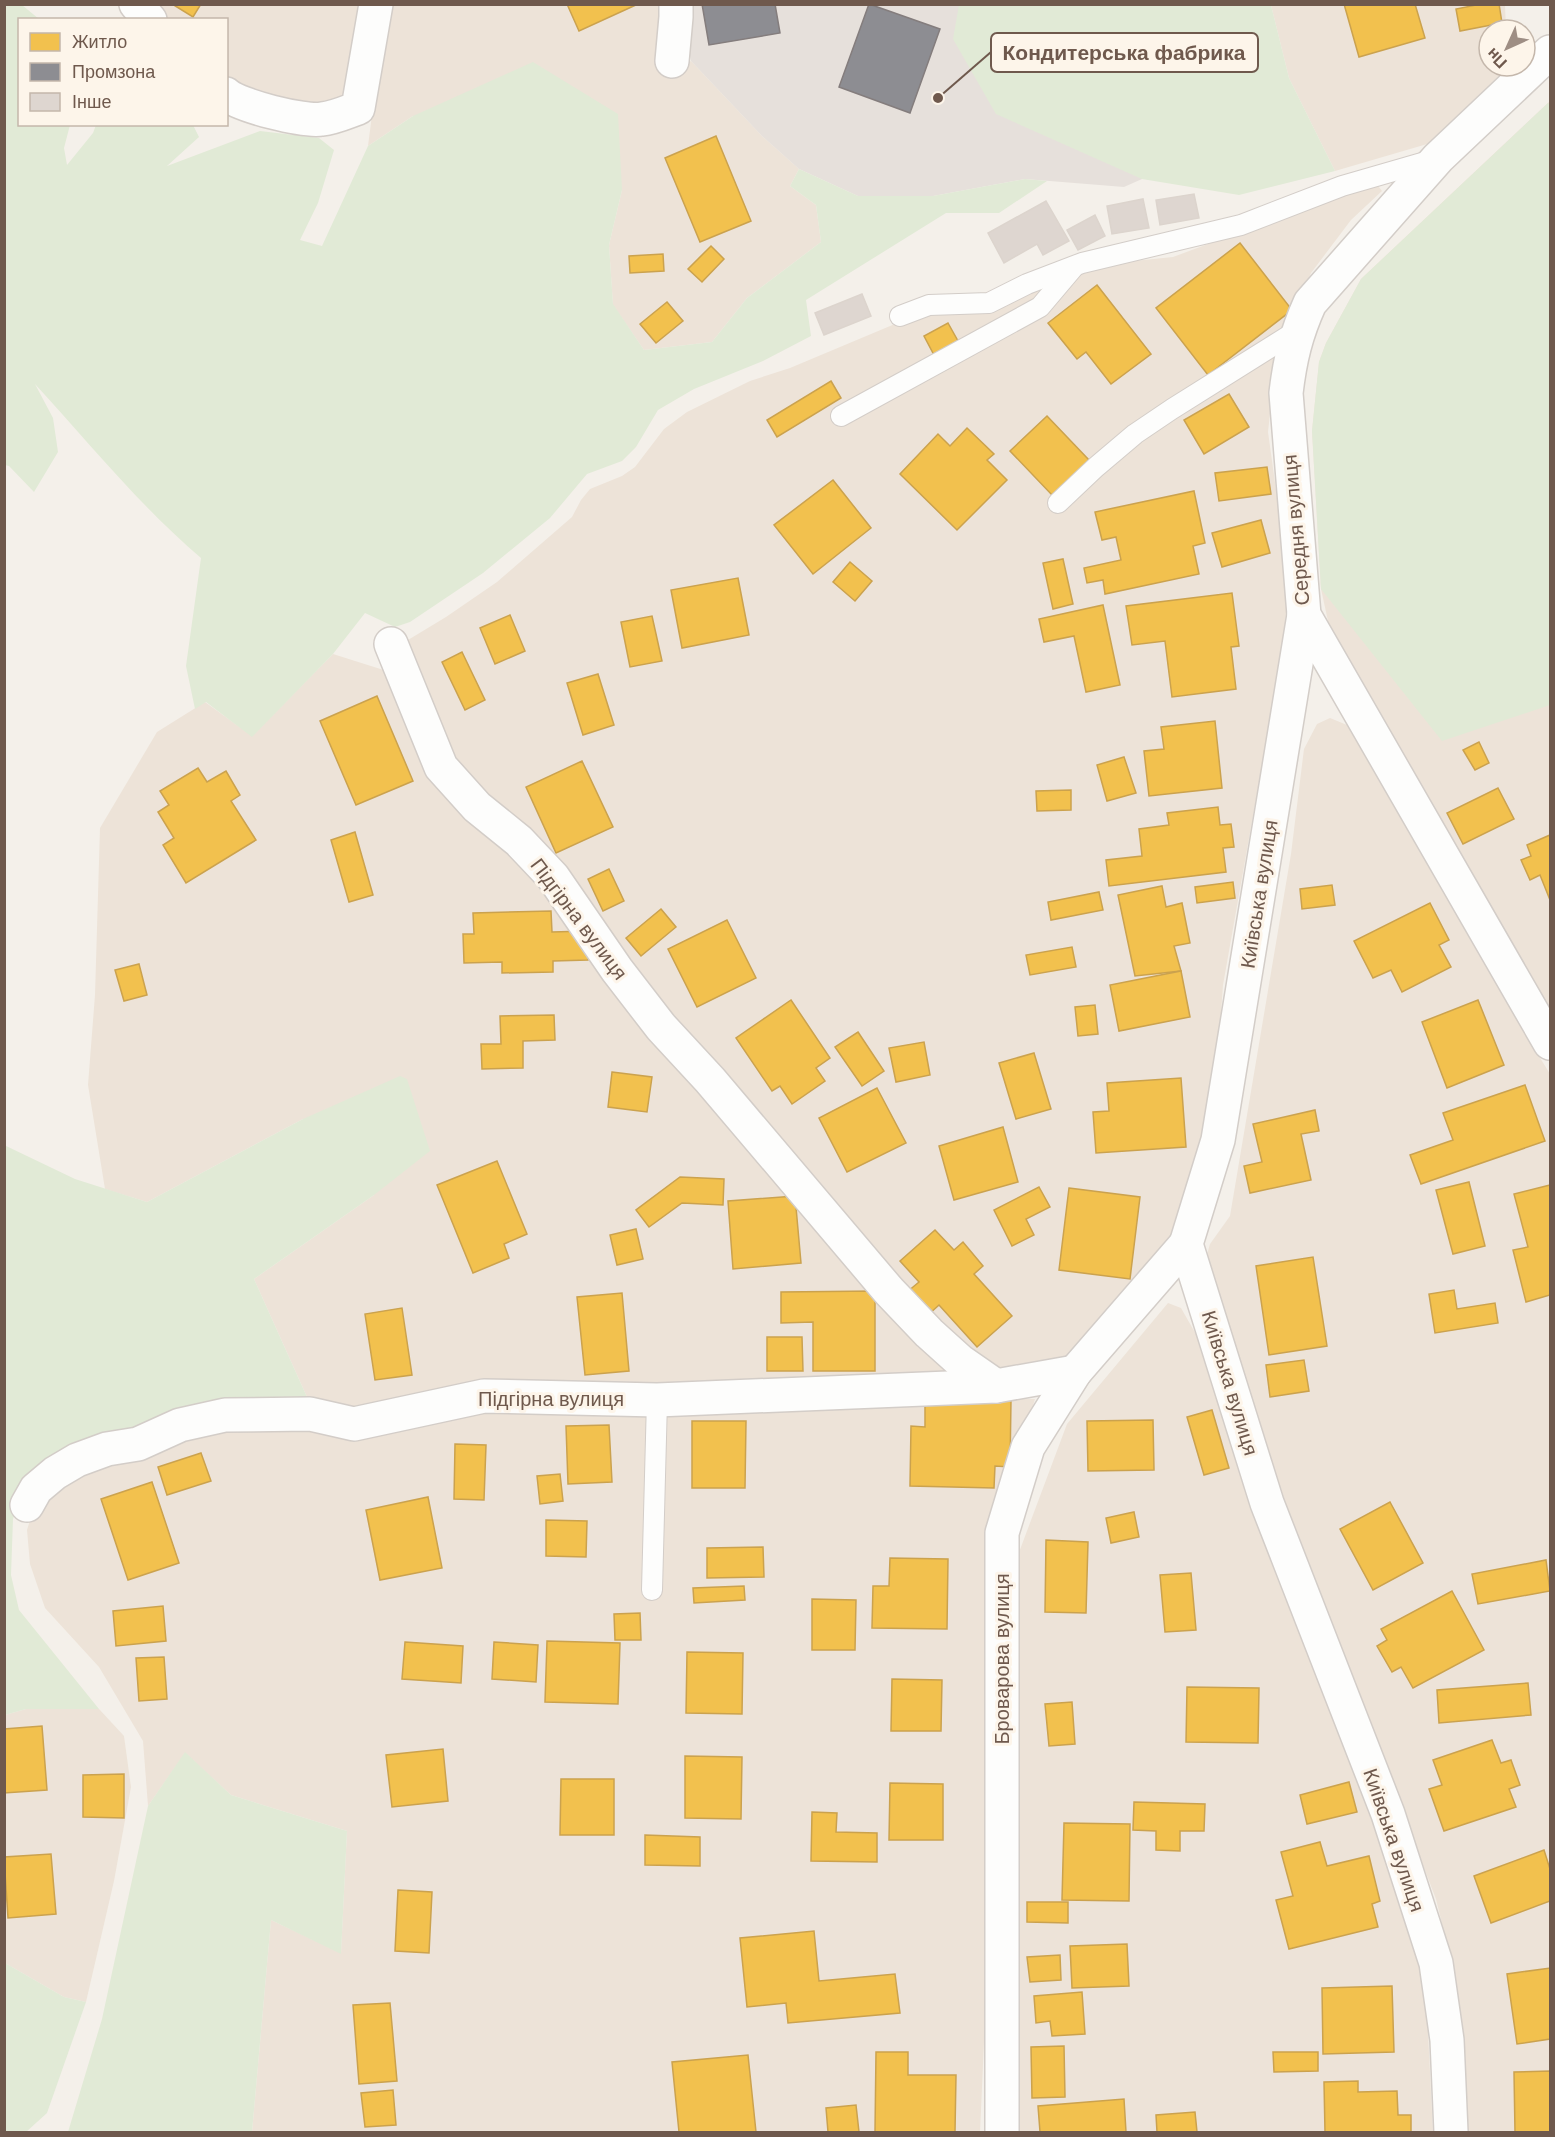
<svg xmlns="http://www.w3.org/2000/svg" width="1555" height="2137" font-family="Arial,sans-serif">
	<style>
		.residential { fill: #ede3d8 }
		.industrial { fill: #e6e0db }
		.green { fill: #e1ead6 }
		.homes { fill: #f2c14e; stroke: #cba24e; stroke-width: 1.5 }
		.industry { fill: #8d8d92; stroke: #847d7d; stroke-width: 1.5 }
		.building { fill: #ded6d0; stroke: #dcd4cd; stroke-width: 1.5 }
		.lines { fill: none; stroke-linecap: round; stroke-linejoin: round }
		.service-casing { stroke: #d3cdc8; stroke-width: 22 }
		.minor-casing { stroke: #d3cdc8; stroke-width: 36 }
		.service { stroke: #fdfdfc; stroke-width: 20 }
		.minor { stroke: #fdfdfc; stroke-width: 33 }
		.labels { text-anchor: middle; dominant-baseline: central; stroke-width: 6; stroke-linejoin: round; paint-order: stroke }
		.street-label { font-size: 20px; fill: #6f594d; stroke: #fdf5ea }
		.leader { fill: none; stroke: #6f594d; stroke-width: 2 }
		.callout-dot { fill: #6f594d; stroke: #fdf5ea; stroke-width: 2 }
		.callout { fill: #fdf5ea; stroke: #6f594d; stroke-width: 2 }
		.callout-label { font-size: 21px; text-anchor: middle; font-weight: bold; fill: #6f594d }
	</style>
	<rect width="100%" height="100%" fill="#f4f0ea"/>
	<!-- residential -->
	<g class="residential">
		<polygon points="148,5 358,5 351,82 348,91 333,107 276,104 227,79 226,20 164,19"/>
		<polygon points="386,5 664,5 671,75 691,61 762,136 799,169 790,186 816,205 821,242 747,298 712,342 644,350 613,305 609,245 622,190 413,116 368,146"/>
		<polygon points="1271,5 1505,5 1506,30 1489,30 1489,66 1507,66 1508,77 1434,142 1335,171 1289,78"/>
		<polygon points="1550,101 1550,1017 1333,644 1321,589 1312,431 1319,362 1326,343 1361,279"/>
		<polygon points="1375,182 1382,191 1351,220 1311,273 1298,302 1273,385 1268,432 1277,497 1284,533 1288,590 1283,646 1223,985 1213,1123 1193,1192 1169,1240 1072,1355 999,1374 937,1325 451,760 403,643 446,617 497,582 572,517 581,500 590,489 622,476 635,467 664,429 687,412 750,381 790,368 902,321 1029,289 1114,263 1173,257"/>
		<polygon points="333,654 393,673 497,835 967,1374 354,1416 311,1406 254,1279 374,1195 303,1119 147,1202 105,1189 88,1085 95,995 100,828 157,732 205,702 252,736"/>
		<polygon points="1330,718 1347,725 1518,1022 1550,1074 1550,2132 1464,2132 1452,1965 1436,1899 1271,1469 1234,1341 1221,1308 1206,1258 1210,1244 1230,1216 1291,854 1304,749 1317,724"/>
		<polygon points="1168,1303 1181,1308 1205,1350 1379,1815 1425,1973 1433,2132 1017,2132 1020,1765 1013,1684 1018,1555 1067,1424"/>
		<polygon points="854,1397 1035,1399 1009,1482 980,2132 252,2132 271,1920 341,1953 347,1831 231,1795 185,1753 148,1806 143,1741 99,1667 45,1608 30,1564 27,1530 33,1511 44,1490 185,1432 507,1406"/>
		<polygon points="26,1709 99,1709 124,1736 131,1787 114,1881 86,2002 64,1997 5,1963 5,1715"/>
	</g>
	<!-- industrial -->
	<polygon class="industrial" points="681,5 1159,5 1142,179 1124,187 1025,179 933,196 858,196 799,169 762,136 691,61"/>
	<!-- green -->
	<g class="green">
		<path d="M4,5h18l17,14 -19,1v104l50,1 -6,23 3,17 26,-32 3,-8h97l6,12 -32,29 93,-35 59,7 15,12 -16,53 -18,37 22,6 46,-100 45,-30 120,-54 85,52 4,76 -13,55 4,59 31,46 68,-8 35,-44 74,-56 -5,-37 -26,-19 9,-17 59,27h75l92,-17 22,2 -48,32h-53l-140,87 5,36 -48,25 -69,28 -36,21 -22,37 -14,14 -35,13 -37,44 -67,55 -73,49 -15,5 -30,-14 -32,41 -81,83 -46,-35 -11,7 -9,-43 15,-108c-61,-52 -112,-115 -166,-174l18,34 5,34 -24,40 -25,-26 -4,-1z"/>
		<polygon points="959,5 1271,5 1289,78 1335,171 1239,195 1142,179 996,114 953,39"/>
		<polygon points="1548,103 1550,105 1550,705 1442,741 1321,589 1312,431 1319,362 1326,343 1361,279"/>
		<polygon points="400,1076 407,1079 430,1151 374,1195 254,1279 311,1406 224,1407 20,1501 13,1519 11,1575 19,1610 99,1709 26,1709 5,1715 4,1145 75,1179 147,1202 303,1119"/>
		<polygon points="185,1752 231,1795 347,1831 341,1954 271,1920 252,2132 68,2132 102,2019 148,1806"/>
		<polygon points="5,1963 64,1997 86,2002 47,2113 26,2132 5,2132"/>
	</g>
	<!-- homes -->
	<g class="homes">
		<polygon points="172,4 201,4 193,17"/>
		<polygon points="567,4 638,4 579,31"/>
		<polygon points="1344,4 1415,4 1425,38 1359,57"/>
		<polygon points="1481,4 1499,4 1502,23 1460,31 1456,9"/>
		<polygon points="716,136 751,221 700,242 665,158"/>
		<polygon points="1240,243 1292,310 1208,375 1156,308"/>
		<polygon points="711,246 724,259 702,282 688,269"/>
		<polygon points="663,254 664,271 630,273 629,256"/>
		<polygon points="1097,285 1151,354 1111,384 1086,352 1077,359 1048,323"/>
		<polygon points="667,302 683,321 656,343 640,324"/>
		<polygon points="948,323 958,341 934,355 924,336"/>
		<polygon points="831,381 841,398 777,437 767,420"/>
		<polygon points="1229,394 1249,427 1204,454 1184,420"/>
		<polygon points="1047,416 1089,460 1052,495 1010,451"/>
		<polygon points="967,428 994,454 987,460 1007,480 957,530 900,474 938,434 950,446"/>
		<polygon points="1267,467 1271,494 1219,501 1215,473"/>
		<polygon points="833,480 871,528 813,574 774,525"/>
		<polygon points="1194,491 1205,543 1193,546 1199,574 1105,594 1103,580 1087,583 1084,568 1121,560 1116,537 1102,540 1095,512"/>
		<polygon points="1261,520 1270,553 1222,567 1212,533"/>
		<polygon points="1063,559 1073,604 1053,609 1043,563"/>
		<polygon points="850,562 872,581 855,601 833,582"/>
		<polygon points="738,578 749,635 682,648 671,590"/>
		<polygon points="1232,593 1239,646 1231,647 1236,689 1172,697 1165,641 1132,645 1126,606"/>
		<polygon points="1103,605 1120,685 1086,692 1074,636 1044,642 1039,619"/>
		<polygon points="510,615 525,651 495,664 480,628"/>
		<polygon points="652,616 662,661 630,667 621,622"/>
		<polygon points="462,652 485,700 465,710 442,662"/>
		<polygon points="598,674 614,725 583,735 567,683"/>
		<polygon points="377,696 413,781 356,805 320,721"/>
		<polygon points="1215,721 1222,788 1149,796 1144,751 1164,749 1161,727"/>
		<polygon points="1479,742 1489,763 1475,770 1463,750"/>
		<polygon points="1124,757 1136,793 1107,801 1097,765"/>
		<polygon points="582,761 613,827 556,853 526,787"/>
		<polygon points="198,768 207,782 226,771 240,795 231,801 256,840 186,883 163,845 174,838 158,812 169,805 160,791"/>
		<polygon points="1498,788 1514,819 1463,844 1447,813"/>
		<polygon points="1071,790 1071,810 1037,811 1036,791"/>
		<polygon points="1218,807 1220,825 1231,824 1234,847 1223,848 1226,872 1109,886 1106,860 1142,856 1139,829 1169,825 1167,813"/>
		<polygon points="355,832 373,895 349,902 331,840"/>
		<polygon points="1550,835 1550,900 1540,875 1530,880 1521,860 1531,856 1527,845"/>
		<polygon points="609,869 624,901 603,911 588,879"/>
		<polygon points="1233,882 1235,898 1197,903 1195,887"/>
		<polygon points="1332,885 1335,905 1302,909 1300,889"/>
		<polygon points="1162,886 1166,907 1182,903 1190,943 1174,946 1181,971 1135,976 1118,895"/>
		<polygon points="1099,892 1103,910 1051,920 1048,902"/>
		<polygon points="1430,903 1449,940 1439,945 1451,967 1402,992 1391,970 1373,978 1354,941"/>
		<polygon points="661,909 676,927 641,956 626,938"/>
		<polygon points="551,911 552,932 587,931 588,960 553,961 553,972 502,973 502,962 464,963 463,934 474,934 473,913"/>
		<polygon points="727,920 756,978 697,1007 668,949"/>
		<polygon points="1072,947 1076,967 1030,975 1026,955"/>
		<polygon points="139,964 147,995 124,1001 115,970"/>
		<polygon points="1181,971 1190,1017 1119,1031 1110,985"/>
		<polygon points="791,1000 830,1058 816,1068 825,1081 792,1104 780,1086 772,1091 736,1038"/>
		<polygon points="1478,1000 1504,1065 1447,1088 1422,1022"/>
		<polygon points="1095,1005 1098,1034 1078,1036 1075,1007"/>
		<polygon points="554,1015 555,1040 523,1041 523,1068 482,1069 481,1044 501,1044 500,1016"/>
		<polygon points="858,1032 884,1071 862,1086 835,1047"/>
		<polygon points="924,1042 930,1075 896,1082 889,1048"/>
		<polygon points="1034,1053 1051,1109 1016,1119 999,1063"/>
		<polygon points="612,1072 652,1077 647,1112 608,1107"/>
		<polygon points="1181,1078 1186,1147 1096,1153 1093,1112 1109,1111 1107,1083"/>
		<polygon points="1525,1085 1545,1141 1421,1184 1410,1155 1453,1140 1443,1113"/>
		<polygon points="877,1088 906,1143 847,1172 819,1118"/>
		<polygon points="1315,1110 1319,1131 1301,1134 1311,1180 1250,1193 1244,1166 1262,1162 1253,1124"/>
		<polygon points="1003,1127 1018,1182 954,1200 939,1146"/>
		<polygon points="497,1161 527,1234 504,1244 509,1258 473,1273 437,1185"/>
		<polygon points="680,1177 724,1179 723,1205 682,1203 649,1227 636,1210"/>
		<polygon points="1469,1182 1485,1246 1453,1254 1436,1190"/>
		<polygon points="1550,1185 1550,1295 1526,1302 1513,1250 1528,1247 1514,1194"/>
		<polygon points="1039,1187 1050,1207 1026,1219 1034,1235 1012,1246 994,1210"/>
		<polygon points="1069,1188 1140,1197 1130,1279 1059,1270"/>
		<polygon points="795,1196 801,1263 733,1269 728,1201"/>
		<polygon points="636,1229 643,1259 617,1265 610,1235"/>
		<polygon points="935,1230 954,1250 963,1242 983,1266 974,1274 1012,1316 977,1347 939,1305 928,1315 907,1292 919,1282 900,1261"/>
		<polygon points="1313,1257 1327,1346 1269,1355 1256,1266"/>
		<polygon points="1454,1290 1457,1309 1495,1303 1498,1323 1435,1333 1429,1294"/>
		<polygon points="875,1291 875,1371 813,1371 813,1322 781,1323 781,1292"/>
		<polygon points="622,1293 629,1371 585,1375 577,1297"/>
		<polygon points="402,1308 412,1375 375,1380 365,1314"/>
		<polygon points="767,1337 802,1337 803,1371 767,1371"/>
		<polygon points="1304,1360 1309,1391 1270,1397 1266,1365"/>
		<polygon points="925,1399 1011,1400 1010,1467 995,1466 994,1488 910,1486 911,1426 925,1427"/>
		<polygon points="1212,1410 1229,1468 1204,1475 1187,1417"/>
		<polygon points="1153,1420 1154,1470 1088,1471 1087,1421"/>
		<polygon points="692,1421 746,1421 745,1488 692,1488"/>
		<polygon points="609,1425 612,1482 568,1484 566,1426"/>
		<polygon points="455,1444 486,1445 484,1500 454,1499"/>
		<polygon points="201,1453 211,1481 167,1495 158,1467"/>
		<polygon points="560,1474 563,1501 540,1504 537,1476"/>
		<polygon points="152,1482 179,1563 128,1580 101,1499"/>
		<polygon points="428,1497 442,1568 380,1580 366,1510"/>
		<polygon points="1390,1502 1423,1563 1373,1590 1340,1529"/>
		<polygon points="1134,1512 1139,1537 1111,1543 1106,1518"/>
		<polygon points="546,1520 587,1521 586,1557 546,1556"/>
		<polygon points="1046,1540 1088,1542 1086,1613 1045,1612"/>
		<polygon points="763,1547 764,1577 707,1578 707,1548"/>
		<polygon points="890,1558 948,1559 947,1629 872,1628 873,1586 889,1586"/>
		<polygon points="1546,1560 1550,1591 1478,1604 1472,1574"/>
		<polygon points="1191,1573 1196,1630 1165,1632 1160,1575"/>
		<polygon points="744,1586 745,1600 694,1603 693,1588"/>
		<polygon points="1452,1591 1484,1650 1413,1688 1401,1667 1392,1672 1377,1646 1387,1640 1381,1629"/>
		<polygon points="812,1599 856,1600 855,1650 812,1650"/>
		<polygon points="163,1606 166,1641 116,1646 113,1611"/>
		<polygon points="640,1613 641,1640 615,1640 614,1614"/>
		<polygon points="547,1641 620,1643 618,1704 545,1702"/>
		<polygon points="405,1642 463,1646 461,1683 402,1679"/>
		<polygon points="494,1642 538,1645 536,1682 492,1679"/>
		<polygon points="687,1652 743,1653 742,1714 686,1713"/>
		<polygon points="164,1657 167,1699 139,1701 136,1658"/>
		<polygon points="892,1679 942,1680 941,1731 891,1731"/>
		<polygon points="1528,1683 1531,1715 1439,1723 1437,1690"/>
		<polygon points="1187,1687 1259,1688 1258,1743 1186,1742"/>
		<polygon points="1072,1702 1075,1744 1049,1746 1045,1704"/>
		<polygon points="42,1726 47,1790 4,1793 4,1729"/>
		<polygon points="1492,1740 1501,1763 1511,1760 1520,1785 1509,1789 1516,1807 1444,1831 1429,1789 1442,1785 1433,1760"/>
		<polygon points="443,1749 448,1801 392,1807 386,1755"/>
		<polygon points="685,1756 742,1757 741,1819 685,1818"/>
		<polygon points="124,1774 124,1818 83,1817 83,1775"/>
		<polygon points="561,1779 614,1779 614,1835 560,1835"/>
		<polygon points="1349,1782 1357,1812 1307,1824 1300,1795"/>
		<polygon points="890,1783 943,1784 943,1840 889,1840"/>
		<polygon points="1134,1802 1205,1804 1204,1831 1180,1831 1180,1851 1156,1850 1156,1831 1133,1830"/>
		<polygon points="812,1812 837,1813 836,1832 877,1833 877,1862 811,1861"/>
		<polygon points="1064,1823 1130,1824 1129,1901 1062,1900"/>
		<polygon points="645,1835 700,1837 700,1866 645,1865"/>
		<polygon points="1320,1842 1327,1866 1369,1856 1380,1901 1372,1904 1378,1927 1289,1949 1276,1900 1293,1896 1281,1852"/>
		<polygon points="1544,1850 1550,1869 1550,1901 1491,1923 1474,1876"/>
		<polygon points="51,1854 56,1914 8,1918 4,1857"/>
		<polygon points="398,1890 432,1892 429,1953 395,1951"/>
		<polygon points="1027,1902 1068,1902 1068,1923 1027,1922"/>
		<polygon points="814,1931 819,1981 895,1974 900,2013 788,2023 786,2003 747,2007 740,1938"/>
		<polygon points="1127,1944 1129,1986 1072,1988 1070,1946"/>
		<polygon points="1060,1955 1061,1980 1030,1982 1027,1957"/>
		<polygon points="1550,1968 1550,2039 1517,2044 1507,1974"/>
		<polygon points="1392,1986 1394,2052 1323,2054 1322,1988"/>
		<polygon points="1082,1992 1085,2034 1052,2036 1050,2021 1036,2023 1034,1996"/>
		<polygon points="390,2003 397,2081 359,2084 353,2005"/>
		<polygon points="1064,2046 1065,2097 1032,2098 1031,2047"/>
		<polygon points="876,2052 908,2052 908,2075 956,2075 955,2132 875,2132"/>
		<polygon points="1273,2052 1318,2052 1318,2071 1274,2072"/>
		<polygon points="748,2055 756,2132 679,2132 672,2062"/>
		<polygon points="1550,2071 1550,2132 1515,2132 1514,2072"/>
		<polygon points="1358,2081 1358,2092 1397,2091 1398,2115 1411,2115 1411,2132 1325,2132 1324,2082"/>
		<polygon points="393,2090 396,2125 365,2127 361,2093"/>
		<polygon points="1124,2099 1126,2132 1040,2132 1038,2106"/>
		<polygon points="856,2105 859,2132 828,2132 826,2108"/>
		<polygon points="1195,2112 1197,2132 1157,2132 1156,2115"/>
	</g>
	<!-- industry -->
	<g class="industry">
		<polygon points="702,4 775,4 780,33 709,45"/>
		<polygon points="869,4 940,29 910,113 839,87"/>
	</g>
	<!-- building -->
	<g class="building">
		<polygon points="1194,194 1199,218 1160,225 1156,200"/>
		<polygon points="1143,199 1149,228 1112,234 1107,206"/>
		<polygon points="1046,201 1069,241 1043,255 1037,244 1004,263 988,233"/>
		<polygon points="1095,215 1105,236 1078,250 1067,230"/>
		<polygon points="862,294 871,316 824,335 815,313"/>
	</g>
	<g class="lines">
		<!-- service casing -->
		<g class="service-casing">
			<g id="service">
				<polyline points="900,316 929,305 989,303 1027,284 1082,263 1241,225 1342,186 1432,160"/>
				<polyline points="841,416 1040,307 1073,268"/>
				<polyline points="1058,503 1096,467 1135,434 1172,409 1298,330"/>
				<polyline points="652,1590 657,1400"/>
			</g>
		</g>
		<!-- minor casing -->
		<g class="minor-casing">
			<g id="minor">
				<polyline points="136,4 150,20"/>
				<path d="M1550,52l-112,106 -128,145c-14,31 -20,56 -24,90l18,222 246,428"/>
				<polyline points="672,61 676,17 676,4"/>
				<path d="M226,94c13,12 78,28 96,25 12,-1 25,-7 36,-11l18,-104"/>
				<polyline points="1304,615 1218,1140 1186,1244 1267,1503 1388,1814 1436,1963 1447,2040 1451,2132"/>
				<polyline points="391,644 441,767 477,807 519,841 553,877 617,970 661,1027 710,1080 889,1291 929,1333 960,1361 996,1386 1075,1372"/>
				<polyline points="27,1505 36,1489 55,1473 77,1460 107,1449 138,1444 180,1425 225,1415 310,1414 354,1424 484,1396 657,1400 996,1386"/>
				<polyline points="1002,2132 1002,1533 1028,1447 1075,1372 1186,1244"/>
			</g>
		</g>
		<!-- service -->
		<use href="#service" class="service"/>
		<!-- minor -->
		<use href="#minor" class="minor"/>
	</g>
	<g class="labels">
		<!-- street labels -->
		<g class="street-label">
			<text transform="translate(1296 530) rotate(-95)">Середня вулиця</text>
			<text transform="translate(1259 894) rotate(-81)">Київська вулиця</text>
			<text transform="translate(579 919) rotate(53)">Підгірна вулиця</text>
			<text transform="translate(1230 1383) rotate(73)">Київська вулиця</text>
			<text x="551" y="1399">Підгірна вулиця</text>
			<text transform="translate(1002 1659) rotate(-90)">Броварова вулиця</text>
			<text transform="translate(1394 1840) rotate(71)">Київська вулиця</text>
		</g>
	</g>
	<!-- callouts -->
	<path class="leader" d="M938 98L991 52"/>
	<circle class="callout-dot" cx="938" cy="98" r="6"/>
	<rect class="callout" x="991" y="33" width="267" height="39" rx="6"/>
	<g class="callout-label">
		<text x="1124" y="60">Кондитерська фабрика</text>
	</g>
	<!-- border -->
	<rect width="1555" height="2137" fill="none" stroke="#6f594d" stroke-width="12"/>
	<!-- legend -->
	<rect x="18" y="18" width="210" height="108" fill="#fdf5ea" stroke="#c4b7ab" stroke-width="1.5"/>
	<rect x="30" y="33" width="30" height="18" fill="#f2c14e" stroke="#c4b7ab" stroke-width="1.5"/>
	<text x="72" y="48" font-size="18" fill="#6f594d">Житло</text>
	<rect x="30" y="63" width="30" height="18" fill="#8d8d92" stroke="#c4b7ab" stroke-width="1.5"/>
	<text x="72" y="78" font-size="18" fill="#6f594d">Промзона</text>
	<rect x="30" y="93" width="30" height="18" fill="#ded6d0" stroke="#c4b7ab" stroke-width="1.5"/>
	<text x="72" y="108" font-size="18" fill="#6f594d">Інше</text>
	<!-- north arrow -->
	<g transform="translate(1507 48) rotate(225)"><circle r="28" fill="#fdf5ea" stroke="#c4b7ab" stroke-width="1.5"/>
	<path d="M0-4.5L10 22L0 15L-10 22Z" fill="#9e8e84"/>
	<text y="-9" font-size="16" font-weight="bold" text-anchor="middle" fill="#6f594d">Пн</text>
	</g>
</svg>
